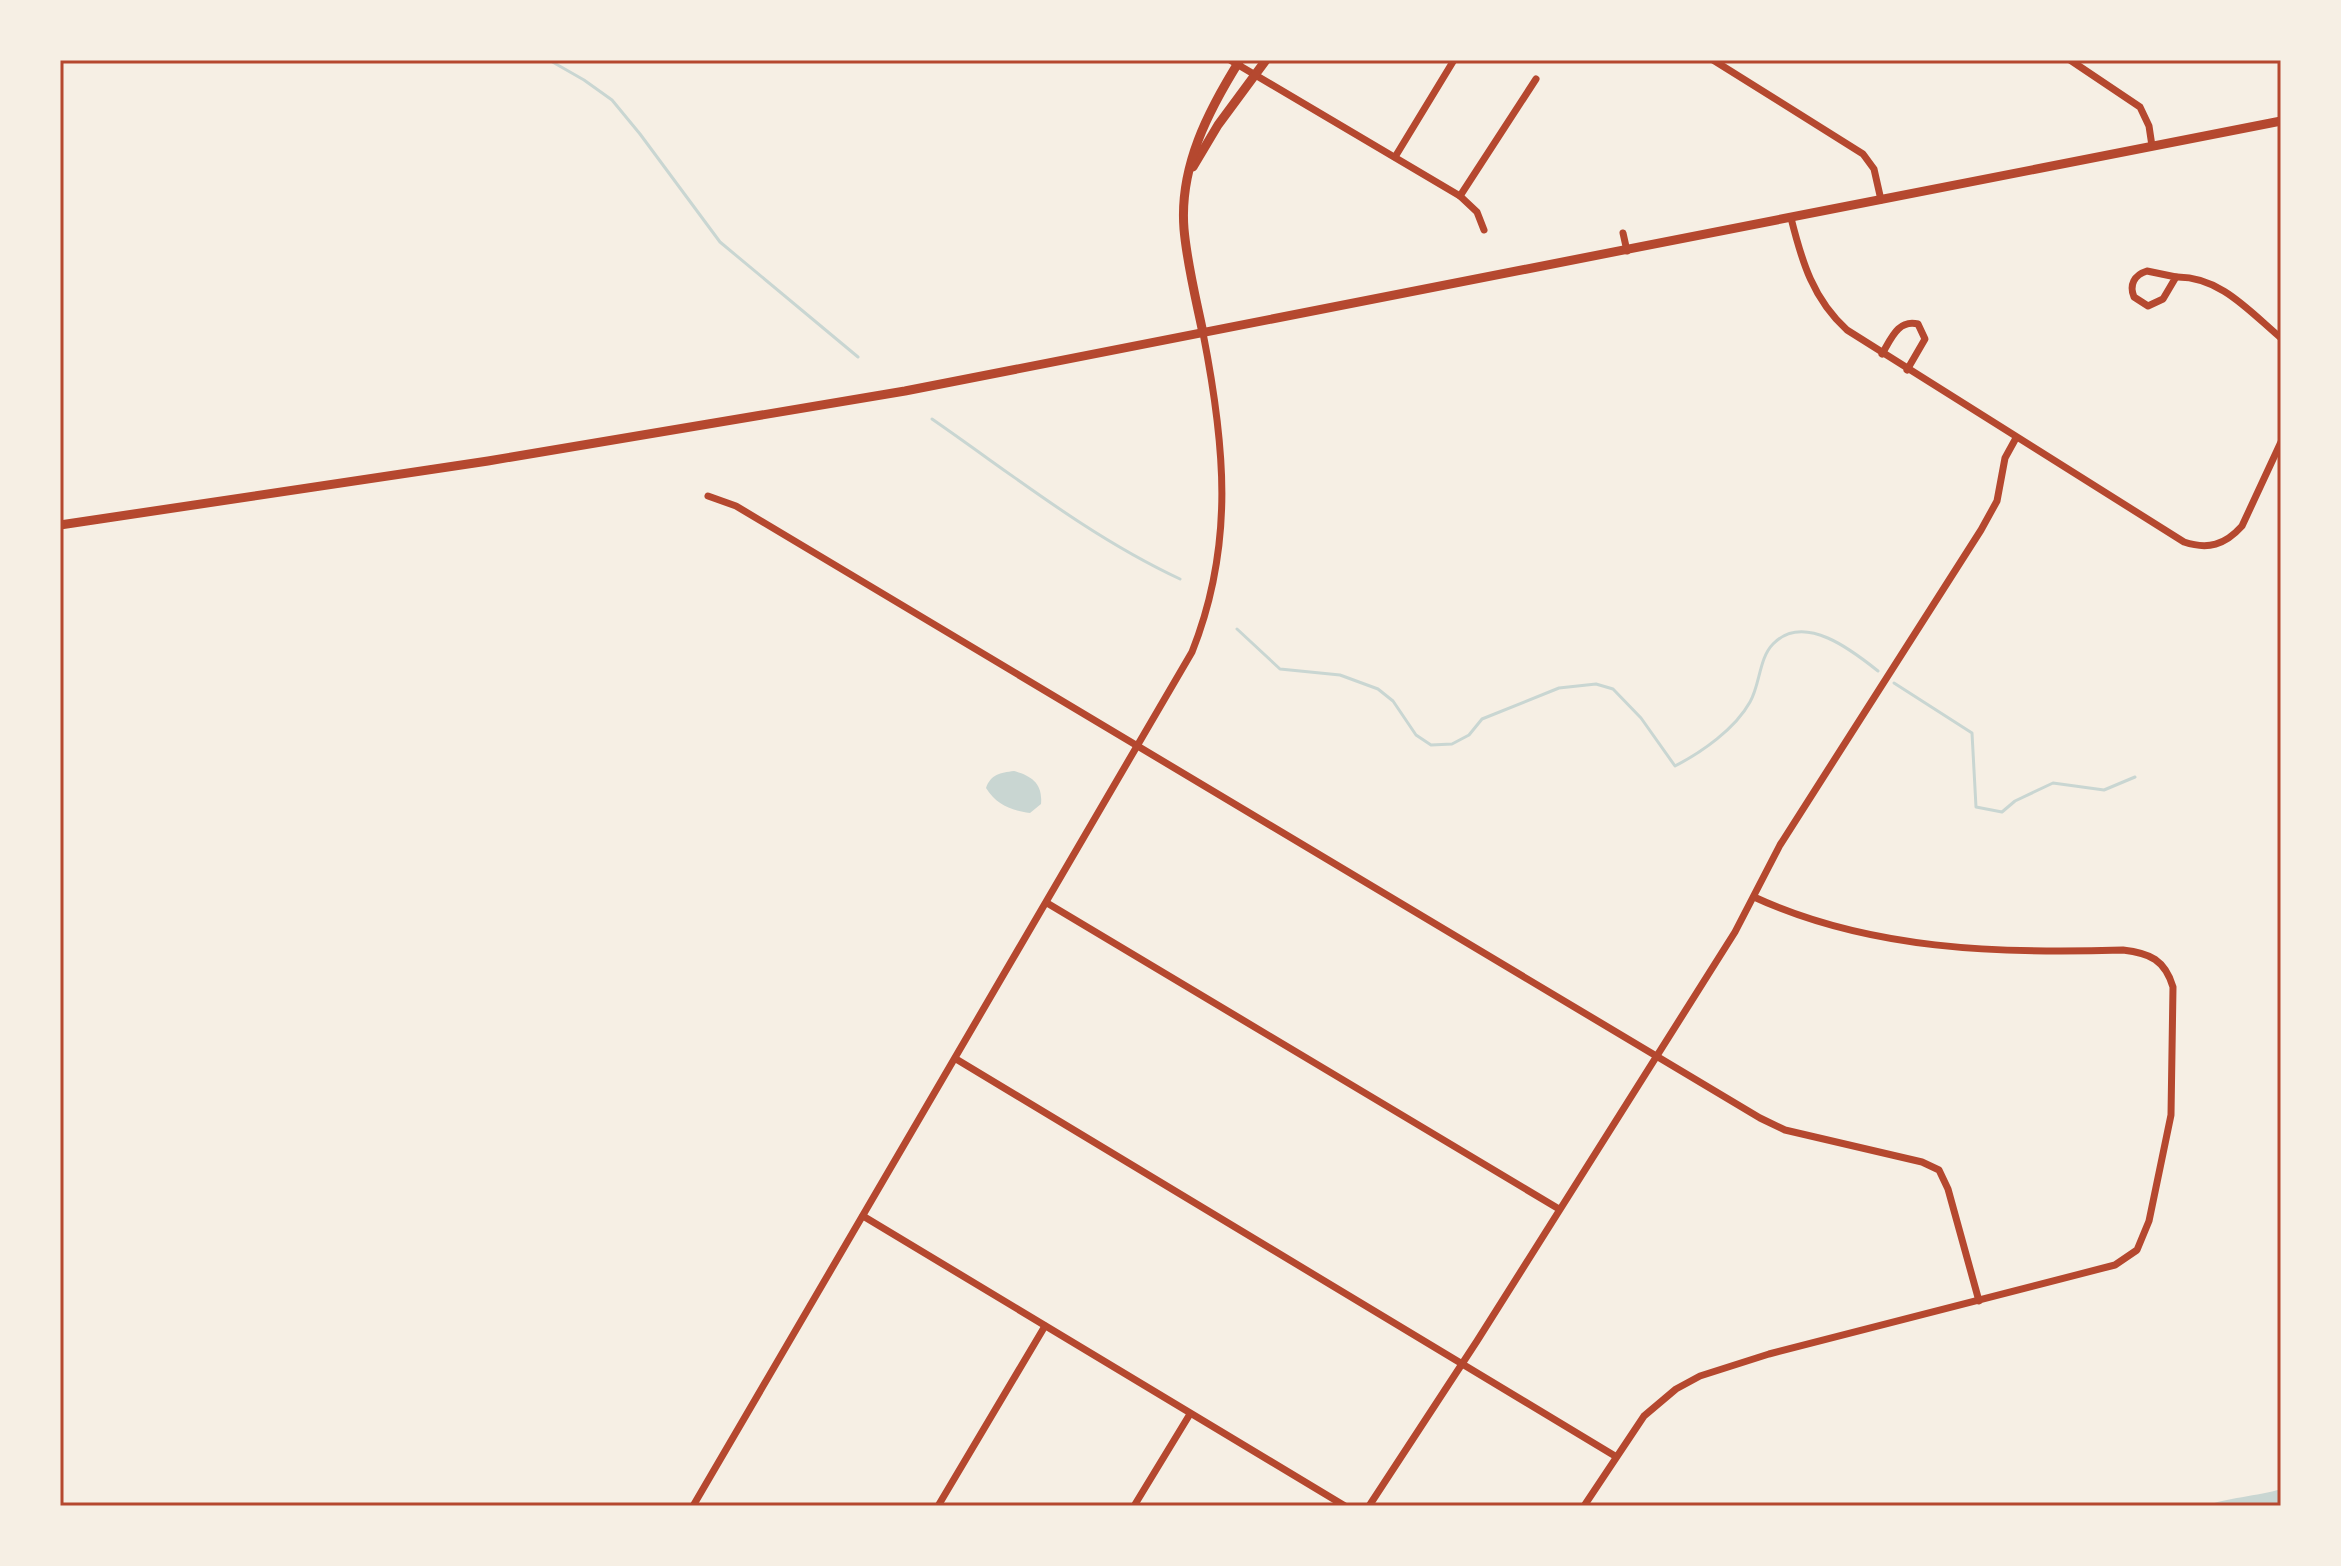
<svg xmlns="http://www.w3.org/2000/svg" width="2341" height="1566" font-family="Merriweather,serif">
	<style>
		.water { fill: #c9d6d2 }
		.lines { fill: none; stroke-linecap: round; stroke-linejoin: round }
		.stream { stroke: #c9d6d2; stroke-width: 3 }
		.minor { stroke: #b5482f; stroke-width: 7 }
		.tertiary { stroke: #b5482f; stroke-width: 9 }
		.neatline { fill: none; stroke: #b5482f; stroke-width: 3 }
	</style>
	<rect width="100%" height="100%" fill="#f6efe4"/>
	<!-- water -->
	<g class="water">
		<path d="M1014,771c17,5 29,12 27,33l-11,9c-20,-3 -33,-8 -44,-25 5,-14 14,-15 28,-17z"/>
		<path d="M2281,1489v17h-75c18,-8 53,-10 75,-17z"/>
	</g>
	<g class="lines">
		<!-- stream -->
		<g class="stream">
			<polyline points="549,60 584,80 612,100 640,134 720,242 858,357"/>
			<path d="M932,419c81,56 158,118 248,160"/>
			<path d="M1237,629l43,40 60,6 38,14 15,12 23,34 15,10 21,-1 17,-9 13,-16 77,-31 37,-4 17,5 28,29 34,48c27,-14 60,-37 75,-64 10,-17 9,-44 23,-58 31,-32 80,7 105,27"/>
			<polyline points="1894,683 1972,733 1976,807 2002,812 2015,801 2053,783 2104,790 2135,777"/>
		</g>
		<!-- minor -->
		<g class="minor">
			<polyline points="1230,60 1460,196 1477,212 1484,230"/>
			<polyline points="1713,60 1863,154 1874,169 1881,200"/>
			<polyline points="2070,60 2140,107 2149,126 2152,146"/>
			<polyline points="1395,157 1454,60"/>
			<polyline points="1460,196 1536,79"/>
			<path d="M1791,218c11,44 22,81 56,112l337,212c24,8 41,3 58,-16l39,-84"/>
			<polyline points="1623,233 1627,251"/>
			<path d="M2147,271l29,6 -13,22 -15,7 -14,-9c-5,-12 0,-22 13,-26z"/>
			<path d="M2176,277c44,-1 74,35 105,61"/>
			<path d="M1882,354c9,-15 16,-35 36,-30l7,15 -18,31"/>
			<polyline points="708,496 736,506 1760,1118 1785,1130 1922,1162 1939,1170 1948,1189 1979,1301"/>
			<polyline points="1047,903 1559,1209"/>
			<polyline points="956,1059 1615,1456"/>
			<polyline points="863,1216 1345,1506"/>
			<path d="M693,1506l499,-854c43,-108 33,-207 11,-319"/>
			<polyline points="938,1506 1045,1326"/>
			<polyline points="1134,1506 1190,1414"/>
			<polyline points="1369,1506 1477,1341 1735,932 1780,845 1981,530 1997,501 2005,458 2016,438"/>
			<path d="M1584,1506l60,-90 32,-27 24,-13 69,-22 346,-89 22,-15 12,-29 22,-106 2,-128c-8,-27 -23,-34 -50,-37 -124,4 -254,0 -369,-53"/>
		</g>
		<!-- tertiary -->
		<g class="tertiary">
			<polyline points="1193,167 1218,125 1266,60"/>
			<path d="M1203,333c-7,-34 -16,-69 -19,-104 -5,-62 24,-118 56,-169"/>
			<polyline points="60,525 488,461 905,391 2281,121"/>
		</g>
	</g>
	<!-- border -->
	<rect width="2341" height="1566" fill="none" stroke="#f6efe4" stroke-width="124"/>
	<rect x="62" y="62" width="2217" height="1442" class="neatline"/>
</svg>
